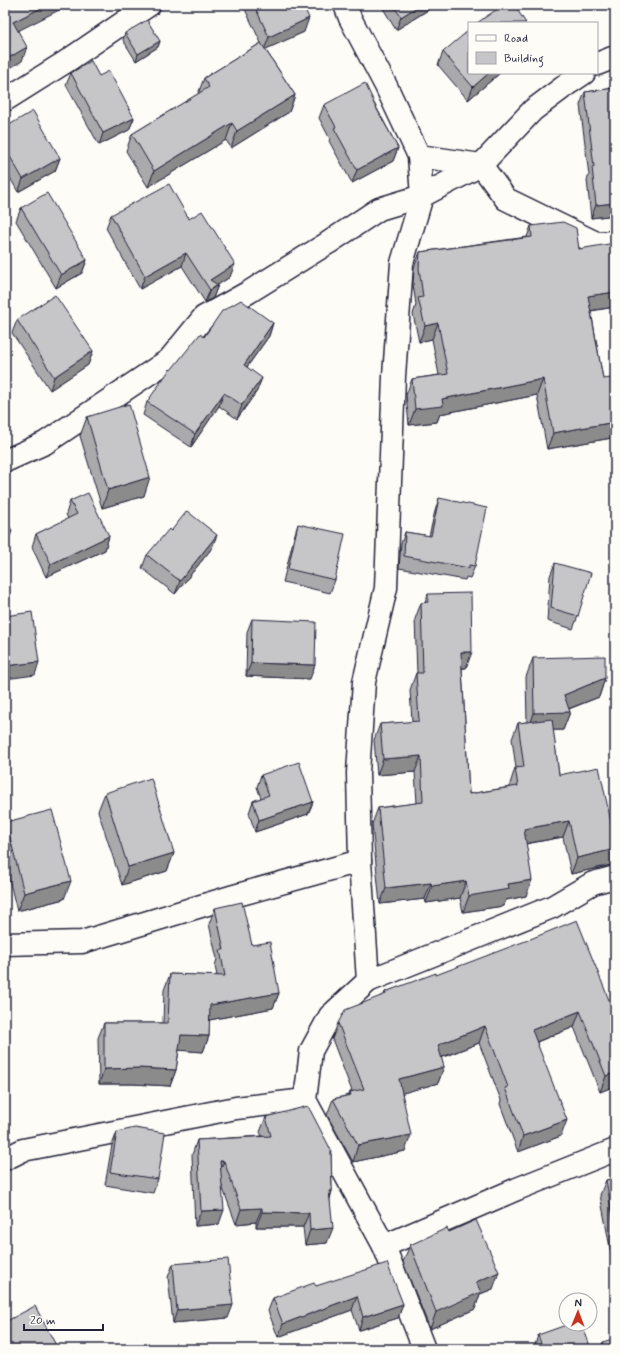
<svg xmlns="http://www.w3.org/2000/svg" width="620" height="1354" font-family="Mynerve,sans-serif">
	<style>
		.lines { fill: none; stroke-linecap: round; stroke-linejoin: round }
		.minor-casing { stroke: #22223b; stroke-width: 25 }
		.minor { stroke: #fdfcf7; stroke-width: 22 }
		.wall { fill: #aaaaac; stroke: #22223b }
		.shaded-wall { fill: #8b8b8c; stroke: #22223b }
		.building { fill: #c6c6c8; stroke: #22223b }
	</style>
	<rect width="100%" height="100%" fill="#fdfcf7"/>
	<filter id="ink" filterUnits="userSpaceOnUse"><feTurbulence type="fractalNoise" baseFrequency=".025" numOctaves="2"/><feDisplacementMap in="SourceGraphic" scale="8" xChannelSelector="R" yChannelSelector="G"/><feConvolveMatrix kernelMatrix="1 2 1 2 8 2 1 2 1" color-interpolation-filters="sRGB"/></filter>
	<g filter="url(#ink)">
		<g class="lines">
			<!-- minor casing -->
			<g class="minor-casing">
				<g id="minor">
					<polyline points="345,5 350,18 386,86 419,156 422,196 402,263 394,376 386,588 364,682 358,773 360,861 368,981"/>
					<polyline points="597,64 615,57"/>
					<polyline points="5,100 67,61 149,5"/>
					<polyline points="419,156 481,165 506,199 596,243 615,242"/>
					<polyline points="5,461 45,443 169,360 204,317 249,292 328,243 379,209 422,196 481,165 533,110 569,83 584,73"/>
					<polyline points="5,944 82,942 234,896 360,861"/>
					<polyline points="5,1159 23,1150 236,1108 305,1100"/>
					<polyline points="384,1246 517,1189 615,1150"/>
					<polyline points="424,1349 384,1246 305,1100 311,1051 330,1016 368,981 552,907 593,883 615,877"/>
				</g>
			</g>
			<!-- minor -->
			<use href="#minor" class="minor"/>
		</g>
		<!-- wall -->
		<g class="wall">
			<polygon points="243,5 303,5 304,32 265,49 295,95 289,112 231,148 226,140 148,187 126,151 132,134 198,94 204,78 261,43"/>
			<polygon points="381,5 436,5 396,30"/>
			<polygon points="125,33 160,41 158,47 136,61 123,40"/>
			<polygon points="443,52 500,73 468,100 438,65"/>
			<polygon points="71,73 99,76 134,118 129,130 99,145 66,85"/>
			<polygon points="615,88 615,215 591,218 587,180 589,175 580,105 585,92"/>
			<polygon points="374,103 398,148 393,161 352,183 329,141 330,139 319,118 324,105"/>
			<polygon points="5,117 9,125 60,158 55,171 18,192 5,169"/>
			<polygon points="21,208 87,260 82,273 56,288 16,221"/>
			<polygon points="111,215 189,219 230,277 217,285 218,285 213,298 205,302 182,266 140,289 106,228"/>
			<polygon points="531,226 579,249 615,307 591,311 603,379 615,404 615,430 612,438 547,449 537,395 440,414 437,422 409,425 406,395 412,379 439,375 432,339 419,342 413,314 416,305 413,284 414,268 420,252 527,237"/>
			<polygon points="17,320 93,351 88,365 50,390 12,333"/>
			<polygon points="273,323 269,336 247,367 257,391 237,419 219,406 191,447 143,415 147,402 204,337"/>
			<polygon points="87,417 144,496 102,508 80,436"/>
			<polygon points="439,498 475,566 470,578 466,577 465,580 399,568 401,544 405,532 429,536 435,511"/>
			<polygon points="70,501 109,536 105,550 46,577 32,547 36,534 68,519 66,514"/>
			<polygon points="298,524 335,580 330,593 283,582 294,537"/>
			<polygon points="171,531 212,548 175,594 142,568 147,555"/>
			<polygon points="555,563 578,616 573,629 547,621 550,576"/>
			<polygon points="428,594 466,668 462,668 469,794 510,787 510,784 515,768 516,768 512,739 518,723 527,722 526,677 533,658 605,678 599,697 569,709 570,712 563,730 553,730 559,775 615,840 615,854 611,865 571,874 563,837 526,844 526,896 506,900 503,906 463,912 460,898 426,903 425,899 380,904 372,824 378,808 417,803 415,772 377,775 374,740 380,724 412,722 410,690 416,673 417,673 415,619 421,603 425,603"/>
			<polygon points="252,619 310,679 246,676 247,632"/>
			<polygon points="261,775 313,802 308,814 255,832 249,813 253,801 261,798 257,787"/>
			<polygon points="105,793 174,853 167,871 122,885 98,811"/>
			<polygon points="6,822 64,899 17,911 5,863 5,824"/>
			<polygon points="215,908 252,945 279,993 273,1008 209,1020 209,1036 203,1052 179,1050 176,1070 170,1086 133,1084 99,1084 98,1038 104,1023 163,1023 164,990 170,974 217,976 215,966 217,959 209,924"/>
			<polygon points="436,975 615,1015 615,1086 600,1092 574,1027 537,1042 561,1136 518,1152 500,1104 501,1100 479,1043 441,1058 444,1067 438,1083 402,1093 405,1151 353,1162 327,1115 333,1099 349,1095 350,1092 352,1091 332,1039 338,1023 384,995 385,992"/>
			<polygon points="266,1117 332,1152 331,1156 332,1191 330,1199 327,1243 305,1245 303,1227 256,1227 256,1222 236,1224 222,1186 219,1224 195,1226 192,1155 197,1140 262,1136 260,1132"/>
			<polygon points="117,1132 158,1179 153,1193 105,1185 112,1145"/>
			<polygon points="615,1178 615,1257 612,1258 600,1195 606,1180"/>
			<polygon points="449,1232 493,1289 480,1294 475,1309 430,1329 403,1262 410,1245"/>
			<polygon points="173,1264 228,1318 173,1323 168,1277"/>
			<polygon points="316,1286 403,1304 398,1318 359,1330 352,1310 278,1337 268,1311 273,1298"/>
			<polygon points="538,1335 591,1349 534,1349"/>
			<polygon points="603,1342 615,1349 600,1349"/>
		</g>
		<!-- shaded-wall -->
		<g class="shaded-wall">
			<polygon points="47,5 64,5 63,8 8,36 13,22"/>
			<polygon points="420,5 436,5 396,30 401,17"/>
			<polygon points="309,18 304,32 264,50 269,37"/>
			<polygon points="160,41 158,47 136,61 138,54"/>
			<polygon points="27,47 22,61 5,71 5,60"/>
			<polygon points="489,73 500,73 468,100 473,87"/>
			<polygon points="295,95 289,112 231,148 237,131"/>
			<polygon points="134,118 129,130 99,145 103,133"/>
			<polygon points="232,123 226,140 148,187 154,171"/>
			<polygon points="398,148 393,161 352,183 357,170"/>
			<polygon points="60,158 55,171 18,192 23,179"/>
			<polygon points="615,203 615,215 591,218 596,205"/>
			<polygon points="186,253 182,266 140,289 145,276"/>
			<polygon points="87,260 82,273 56,288 61,275"/>
			<polygon points="235,264 230,277 210,290 210,280"/>
			<polygon points="218,285 213,298 205,302 210,290"/>
			<polygon points="615,292 615,307 582,312 588,296"/>
			<polygon points="273,323 269,336 239,378 244,365"/>
			<polygon points="438,323 432,339 419,342 425,326"/>
			<polygon points="93,351 88,365 50,390 54,377"/>
			<polygon points="262,378 257,391 237,419 242,405"/>
			<polygon points="543,379 537,395 440,414 437,422 409,425 415,409 442,399"/>
			<polygon points="224,393 219,406 191,447 195,434"/>
			<polygon points="615,422 615,430 612,438 547,449 553,433"/>
			<polygon points="150,477 144,496 102,508 108,490"/>
			<polygon points="12,531 6,547 5,548 5,534"/>
			<polygon points="217,535 212,548 175,594 180,581"/>
			<polygon points="109,536 105,550 46,577 51,564"/>
			<polygon points="461,652 472,652 466,668 455,668"/>
			<polygon points="39,662 35,675 5,679 5,666"/>
			<polygon points="251,663 315,665 310,679 246,676"/>
			<polygon points="605,678 599,697 560,712 570,712 563,730 528,731 534,713 564,695"/>
			<polygon points="421,756 415,772 377,775 383,759"/>
			<polygon points="313,802 308,814 255,832 259,820"/>
			<polygon points="569,821 563,837 518,845 524,829"/>
			<polygon points="615,849 615,854 611,865 571,874 577,858"/>
			<polygon points="174,853 167,871 122,885 128,867"/>
			<polygon points="532,880 526,896 506,900 503,906 463,912 469,896 508,884"/>
			<polygon points="71,881 64,899 17,911 24,893"/>
			<polygon points="466,881 460,898 426,903 432,886"/>
			<polygon points="431,883 425,899 380,904 386,888"/>
			<polygon points="279,993 273,1008 204,1021 210,1005"/>
			<polygon points="580,1011 574,1027 526,1046 532,1030"/>
			<polygon points="485,1026 479,1043 432,1061 438,1045"/>
			<polygon points="181,1035 209,1036 203,1052 176,1050"/>
			<polygon points="444,1067 438,1083 393,1096 399,1079"/>
			<polygon points="139,1068 176,1070 170,1086 133,1084 99,1084 104,1069"/>
			<polygon points="615,1072 615,1086 600,1092 606,1076"/>
			<polygon points="567,1120 561,1136 518,1152 523,1136"/>
			<polygon points="411,1135 405,1151 353,1162 358,1145"/>
			<polygon points="220,1161 224,1161 218,1175"/>
			<polygon points="329,1191 332,1191 327,1206"/>
			<polygon points="262,1208 256,1222 236,1224 241,1209"/>
			<polygon points="224,1210 219,1224 195,1226 201,1211"/>
			<polygon points="262,1212 309,1213 303,1227 256,1227"/>
			<polygon points="333,1228 327,1243 305,1245 310,1230"/>
			<polygon points="615,1249 615,1257 612,1258"/>
			<polygon points="499,1272 493,1289 480,1294 475,1309 430,1329 436,1312 476,1282"/>
			<polygon points="357,1296 352,1310 278,1337 283,1324"/>
			<polygon points="403,1304 398,1318 359,1330 363,1317"/>
			<polygon points="233,1305 228,1318 173,1323 177,1310"/>
		</g>
		<!-- building -->
		<g class="building">
			<polygon points="5,5 47,5 13,22 27,47 5,60"/>
			<polygon points="254,5 303,5 309,18 269,37"/>
			<polygon points="393,5 420,5 401,17"/>
			<polygon points="503,5 514,5 526,23 477,23"/>
			<polygon points="147,20 160,41 138,54 125,33"/>
			<polygon points="469,30 469,73 489,73 473,87 443,52"/>
			<polygon points="261,43 295,95 237,131 232,123 154,171 132,134 209,87 204,78"/>
			<polygon points="91,61 99,76 109,71 134,118 103,133 71,73"/>
			<polygon points="365,83 374,102 373,102 398,148 357,170 334,128 336,127 324,105"/>
			<polygon points="615,88 615,203 596,205 592,167 594,167 585,92"/>
			<polygon points="33,111 60,158 23,179 5,148 5,117 9,125"/>
			<polygon points="169,184 189,219 202,211 235,264 210,280 218,285 210,290 186,253 145,276 111,215"/>
			<polygon points="47,193 87,260 61,275 21,208"/>
			<polygon points="563,222 576,228 579,249 615,243 615,292 588,296 603,379 611,378 615,404 615,422 553,433 543,379 442,399 443,406 415,409 412,379 448,374 438,323 425,326 418,298 423,297 419,268 420,252 532,237 531,226"/>
			<polygon points="55,295 93,351 54,377 17,320"/>
			<polygon points="241,300 273,323 244,365 262,378 242,405 224,393 195,434 147,402 170,369 171,370 200,334 204,337 222,311"/>
			<polygon points="129,404 150,477 108,490 87,417"/>
			<polygon points="88,493 109,536 51,564 36,534 77,514 70,501"/>
			<polygon points="439,498 487,508 475,566 469,565 469,568 404,556 405,532 431,536"/>
			<polygon points="187,511 217,535 180,581 147,555 169,529 171,531"/>
			<polygon points="5,517 12,531 5,534"/>
			<polygon points="298,524 345,534 335,580 288,569"/>
			<polygon points="555,563 591,573 578,616 551,608"/>
			<polygon points="471,593 472,652 461,652 469,794 518,786 515,768 524,767 518,723 552,719 559,775 599,767 615,840 615,849 577,858 569,821 524,829 532,880 508,884 509,889 469,896 466,881 432,886 431,883 386,888 378,808 423,802 421,756 383,759 380,724 419,721 416,673 423,673 421,603 428,602 428,594"/>
			<polygon points="32,612 39,662 5,666 5,616"/>
			<polygon points="252,619 316,622 315,665 251,663"/>
			<polygon points="605,656 605,678 564,695 570,712 534,713 533,658"/>
			<polygon points="299,762 313,802 259,820 253,801 269,795 261,775"/>
			<polygon points="151,778 174,853 128,867 105,793"/>
			<polygon points="52,810 71,881 24,893 6,822"/>
			<polygon points="242,902 252,945 270,942 279,993 210,1005 209,1036 181,1035 176,1070 139,1068 104,1069 104,1023 168,1023 170,974 225,976 220,950 224,950 215,908"/>
			<polygon points="577,920 615,1015 615,1072 606,1076 580,1011 532,1030 567,1120 523,1136 505,1088 508,1087 485,1026 438,1045 444,1067 399,1079 411,1135 358,1145 333,1099 351,1095 350,1092 364,1089 338,1023 345,1010 386,994 385,992 436,973 436,975 528,940"/>
			<polygon points="308,1106 332,1152 331,1152 332,1191 329,1191 333,1228 310,1230 309,1213 262,1212 262,1208 241,1209 224,1161 220,1161 224,1210 201,1211 197,1140 271,1136 266,1117"/>
			<polygon points="135,1128 165,1133 158,1179 110,1172 117,1132"/>
			<polygon points="615,1178 615,1230 606,1180"/>
			<polygon points="476,1220 499,1272 476,1282 481,1292 436,1312 410,1245 447,1228 449,1232"/>
			<polygon points="228,1259 233,1305 177,1310 173,1264"/>
			<polygon points="387,1263 403,1304 363,1317 357,1296 283,1324 273,1298 314,1283 316,1286"/>
			<polygon points="35,1306 58,1349 5,1349 5,1322"/>
			<polygon points="569,1324 582,1324 591,1349 543,1349 538,1335"/>
			<polygon points="615,1338 615,1349 605,1349 603,1342"/>
		</g>
	</g>
	<!-- margin -->
	<rect width="620" height="1354" fill="none" stroke="#fdfcf7" stroke-width="20"/>
	<rect x="10" y="10" width="600" height="1334" fill="none" stroke="#22223b" stroke-width="1.5" filter="url(#ink)"/>
	<!-- legend -->
	<rect x="468" y="22" width="130" height="52" fill="#fdfcf7" stroke="#a5a5ac"/>
	<rect x="476" y="35" width="20" height="6" fill="#fdfcf7" stroke="#a5a5ac"/>
	<text x="504" y="42" font-size="12" fill="#22223b">Road</text>
	<rect x="476" y="52" width="20" height="12" fill="#c6c6c8" stroke="#a5a5ac"/>
	<text x="504" y="62" font-size="12" fill="#22223b">Building</text>
	<!-- north arrow -->
	<g transform="translate(578 1312) rotate(1)"><circle r="19" fill="#fdfcf7" stroke="#a5a5ac"/>
	<path d="M0-3L7 15L0 10L-7 15Z" fill="#c8321e"/>
	<text y="-6" font-size="11" font-weight="bold" text-anchor="middle" fill="#22223b">N</text>
	</g>
	<!-- scale -->
	<path d="M24 1324v6h79v-6" fill="none" stroke="#22223b" stroke-width="2"/>
	<text x="30" y="1324" font-size="12" fill="#22223b" stroke="#fdfcf7" stroke-width="3" paint-order="stroke">20 m</text>
</svg>
